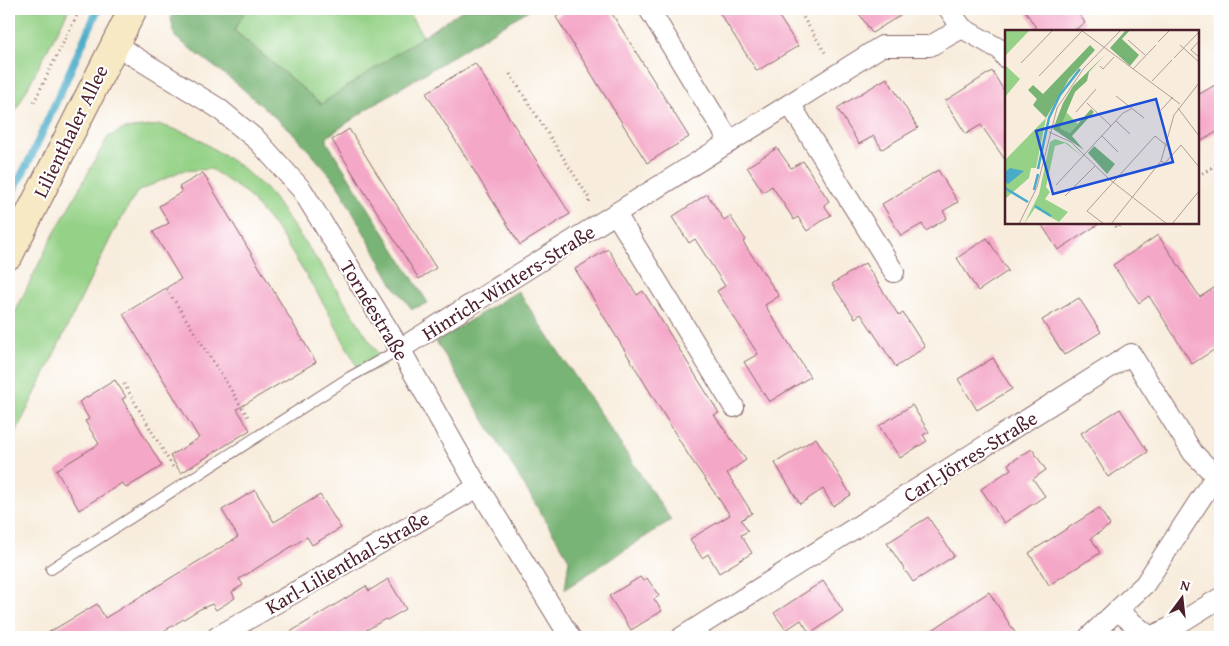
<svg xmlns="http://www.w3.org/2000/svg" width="1229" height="646" font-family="'Gentium Book Plus',serif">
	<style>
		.green { fill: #95d287; stroke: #707859 }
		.forest { fill: #78b474; stroke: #616a50 }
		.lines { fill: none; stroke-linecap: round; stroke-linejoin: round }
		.stream { stroke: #49abc8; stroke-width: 8 }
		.building { fill: #f4a7c7 }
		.service-casing { stroke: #876769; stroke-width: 12 }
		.minor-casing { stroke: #876769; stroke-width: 22 }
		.secondary-casing { stroke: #876769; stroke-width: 30 }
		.path { stroke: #876769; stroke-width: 3; stroke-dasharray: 1 4; stroke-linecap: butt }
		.service { stroke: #fff; stroke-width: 10 }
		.minor { stroke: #fff; stroke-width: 20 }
		.secondary { stroke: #f6e9c3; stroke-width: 28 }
		.labels { text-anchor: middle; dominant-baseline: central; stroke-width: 4; stroke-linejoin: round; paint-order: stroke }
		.street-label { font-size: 20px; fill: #4a1f2b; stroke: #fff }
		.inset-river { fill: none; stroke: #49abc8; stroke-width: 2.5 }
		.inset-road { fill: none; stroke: #b29b96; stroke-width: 1 }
		.view { fill: #1d4ed8; fill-opacity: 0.15; stroke: #1d4ed8; stroke-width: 2.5 }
		.inset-edge { fill: none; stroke: #4a1f2b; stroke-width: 2.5 }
	</style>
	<rect width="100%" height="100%" fill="#fff"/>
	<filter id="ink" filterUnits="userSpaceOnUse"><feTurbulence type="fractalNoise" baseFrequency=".02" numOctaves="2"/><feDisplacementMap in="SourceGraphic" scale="10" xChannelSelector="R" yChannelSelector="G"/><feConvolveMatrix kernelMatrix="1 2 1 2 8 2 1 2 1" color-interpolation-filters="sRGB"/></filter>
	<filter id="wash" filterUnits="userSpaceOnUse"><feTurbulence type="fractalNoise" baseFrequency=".0096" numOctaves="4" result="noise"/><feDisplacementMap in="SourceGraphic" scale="20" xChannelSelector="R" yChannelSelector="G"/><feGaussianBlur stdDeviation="1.12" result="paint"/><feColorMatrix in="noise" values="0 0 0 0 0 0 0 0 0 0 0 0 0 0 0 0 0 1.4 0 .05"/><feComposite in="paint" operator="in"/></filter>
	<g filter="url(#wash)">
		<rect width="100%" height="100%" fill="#f8eddd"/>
		<!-- green -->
		<g class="green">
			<polygon points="9,9 69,9 9,123"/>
			<polygon points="246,9 406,9 423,36 321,104 234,30"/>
			<polygon points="161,125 192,135 240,166 269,192 325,271 385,365 361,374 324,304 279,232 246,193 211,169 181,171 137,192 113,233 9,447 9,325 49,243 108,137 124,129"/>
		</g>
		<!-- forest -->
		<g class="forest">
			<polygon points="174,9 246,9 234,31 321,104 464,9 530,9 373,105 327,137 327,142 428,303 412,309 393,285 336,182 295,135 236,83 175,37 171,18"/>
			<polygon points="518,291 671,520 565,589 569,559 436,341"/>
		</g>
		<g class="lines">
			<!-- stream -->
			<polyline class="stream" points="9,199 32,155 98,9"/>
		</g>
		<g id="blocks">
			<!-- building -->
			<g class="building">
				<polygon points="569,9 609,9 689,137 647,163 556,17"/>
				<polygon points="717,9 774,9 798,46 757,71"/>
				<polygon points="856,9 910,9 872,33"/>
				<polygon points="1024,9 1076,9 1085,23 1073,31 1038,31"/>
				<polygon points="475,63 570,214 520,245 426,93"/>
				<polygon points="992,71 1006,94 1006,161 981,125 966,134 945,101"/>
				<polygon points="887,78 918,128 882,149 874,136 859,144 837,108"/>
				<polygon points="1220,82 1220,130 1198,143 1198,95"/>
				<polygon points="349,129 436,268 419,279 332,140"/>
				<polygon points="777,148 791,168 803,161 829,201 824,205 831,215 807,231 798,217 794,220 772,186 763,192 747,167"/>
				<polygon points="938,170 958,202 943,211 947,218 926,231 922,224 901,236 882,204"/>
				<polygon points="203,173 316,362 237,409 250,430 181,473 170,456 199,438 123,314 181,279 153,232 169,223 159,206 182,192 179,187"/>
				<polygon points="707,194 724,220 730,216 746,240 743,242 779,296 765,305 810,377 769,402 744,362 758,354 717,291 725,286 695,239 689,243 672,217"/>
				<polygon points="1040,222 1102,222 1058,250"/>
				<polygon points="1158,235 1200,297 1220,284 1220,346 1192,364 1149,296 1139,303 1113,265"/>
				<polygon points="987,238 1008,271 978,291 957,258"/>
				<polygon points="608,249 637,295 643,291 719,413 714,415 746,460 727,473 752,513 741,520 748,531 741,535 752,553 719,573 708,554 702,558 690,539 730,515 689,456 575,269"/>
				<polygon points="865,263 899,316 903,313 925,347 896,367 861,314 855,318 832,284"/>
				<polygon points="1079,298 1101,332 1064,355 1042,320"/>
				<polygon points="993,358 1012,389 977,410 958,379"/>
				<polygon points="115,380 126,397 122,399 162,466 126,488 122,483 79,510 56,470 99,444 85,421 89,419 79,402"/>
				<polygon points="912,405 929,432 923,435 927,441 900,458 879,426"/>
				<polygon points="1120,409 1148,452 1108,477 1081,433"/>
				<polygon points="816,438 851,495 833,506 823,489 800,504 775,463"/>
				<polygon points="1032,449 1046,470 1033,479 1045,496 1004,523 981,489 1011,469 1008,464"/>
				<polygon points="255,490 274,522 320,495 341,528 312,545 307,537 239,579 243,585 232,592 235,598 216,610 212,604 200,609 154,637 41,637 97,604 105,618 238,537 222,510"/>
				<polygon points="1099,508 1110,525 1091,538 1100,553 1049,585 1029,553"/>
				<polygon points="928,517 954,556 913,582 887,543"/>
				<polygon points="640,577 643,581 647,578 659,596 654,599 662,611 631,630 609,596"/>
				<polygon points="388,579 406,609 387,620 385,619 355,637 282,637 366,586 369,591"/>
				<polygon points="823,581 843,611 810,634 801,620 786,630 774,613"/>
				<polygon points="989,592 1018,637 922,637"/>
			</g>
		</g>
	</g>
	<g filter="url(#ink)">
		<use href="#blocks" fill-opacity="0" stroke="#876769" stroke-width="1"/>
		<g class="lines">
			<!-- service casing -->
			<g class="service-casing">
				<polyline id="service" points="51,569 350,377 400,349"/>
			</g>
			<!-- minor casing -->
			<g class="minor-casing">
				<g id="minor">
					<polyline points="649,9 730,142"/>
					<polyline points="949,9 962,28 1001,50 1006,58"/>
					<polyline points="114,44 218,108 258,141 302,190 400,349 478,487 570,637"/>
					<polyline points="790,104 894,272"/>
					<polyline points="616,214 734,407"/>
					<polyline points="400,349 882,46 930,46 962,28"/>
					<polyline points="1118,611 1150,637 1178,624 1220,598"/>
					<polyline points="217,637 478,487"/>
					<polyline points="682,637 1131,354 1193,453 1216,476"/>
					<polyline points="1089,637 1145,584 1220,469"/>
				</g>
			</g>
			<!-- secondary casing -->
			<g class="secondary-casing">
				<polyline id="secondary" points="9,255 133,9"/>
			</g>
			<!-- path -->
			<g class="path">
				<polyline points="798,9 826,54"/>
				<polyline points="510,74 589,198 589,203"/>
				<polyline points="34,102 80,9"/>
				<polyline points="1198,176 1220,162"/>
				<polyline points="1113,222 1117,228 1125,222"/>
				<polyline points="167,289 250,420"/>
				<polyline points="124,384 174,469"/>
				<polyline points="1215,443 1220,434"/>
			</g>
			<!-- service -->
			<use href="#service" class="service"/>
			<!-- minor -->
			<use href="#minor" class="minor"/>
			<!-- secondary -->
			<use href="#secondary" class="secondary"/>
		</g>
	</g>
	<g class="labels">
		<!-- street labels -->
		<g class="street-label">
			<text transform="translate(70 131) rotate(-64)">Lilienthaler Allee</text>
			<text transform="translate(508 282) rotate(-32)">Hinrich-Winters-Straße</text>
			<text transform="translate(375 310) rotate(59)">Tornéestraße</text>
			<text transform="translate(970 456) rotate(-32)">Carl-Jörres-Straße</text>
			<text transform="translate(347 562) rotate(-30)">Karl-Lilienthal-Straße</text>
		</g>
	</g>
	<!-- overview -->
	<g transform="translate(1005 30)">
		<rect width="194" height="194" fill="#f8eddd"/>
		<path d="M0,0h25l-25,26zM0,35l15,14 -15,18zM60,81l13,13 -8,9 -10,-5zM41,88l-10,50h-5l-2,10 -24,21v-39zM50,109l12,4 16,14 -18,-14 -10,3 -9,41 4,5 -5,7 23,13 -9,10 -24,-14 -11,16 15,-30 11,-52z" fill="#95d287"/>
		<path d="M121,0h4l-8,9 17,16 -9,11 -20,-18zM85,15l5,5 -26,29 -23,39 -13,-13 4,-6 -9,-9 5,-5 10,9zM100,25l-16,17 -2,9 -12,11 -15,36 10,5 21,-24 3,3 -22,24 12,14 -31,-21 10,-26 10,-17zM89,116l21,18 -8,10 -19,-21z" fill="#78b474"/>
		<path d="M5,138l14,3 -16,13 -3,-2v-10z" fill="#49abc8"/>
		<path class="inset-river" d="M33,139l11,-51 11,-23 20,-26M0,158l23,14M29,160l4,-16M30,176l16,10"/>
		<path class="inset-road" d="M76,0l99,74M123,10l17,15M194,11l-8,9 8,7M153,12l12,-12M175,15l19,17M169,28l25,-26M16,33l32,-33M95,36l3,3 11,-12M128,39l23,-24M34,46l43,-45M147,51l20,-21M111,66l28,22M82,73l24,23M173,78l21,28M156,80l12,-13M71,82l20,-23M111,91l14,13M44,102l22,10 38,37 58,45M97,106l16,16M156,131l4,2 16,-18 18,22M51,155l67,-72 8,-4M60,166l30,-30M14,194l18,-37 20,-79 27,-40 37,-38M99,194l-17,-13 68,-75 12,10M106,194l50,-63 13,-46 25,-32M167,194l27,-33"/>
		<path class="view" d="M151,69l17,63 -120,32 -17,-63z"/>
		<rect width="194" height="194" class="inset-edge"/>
	</g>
	<!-- margin -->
	<rect width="1229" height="646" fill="none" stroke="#fff" stroke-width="30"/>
	<!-- north arrow -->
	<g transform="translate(1182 598) rotate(15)" stroke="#ffffff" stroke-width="4" paint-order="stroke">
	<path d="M0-4L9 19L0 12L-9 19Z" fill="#4a1f2b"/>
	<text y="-8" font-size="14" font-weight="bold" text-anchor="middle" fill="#4a1f2b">N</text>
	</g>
</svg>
